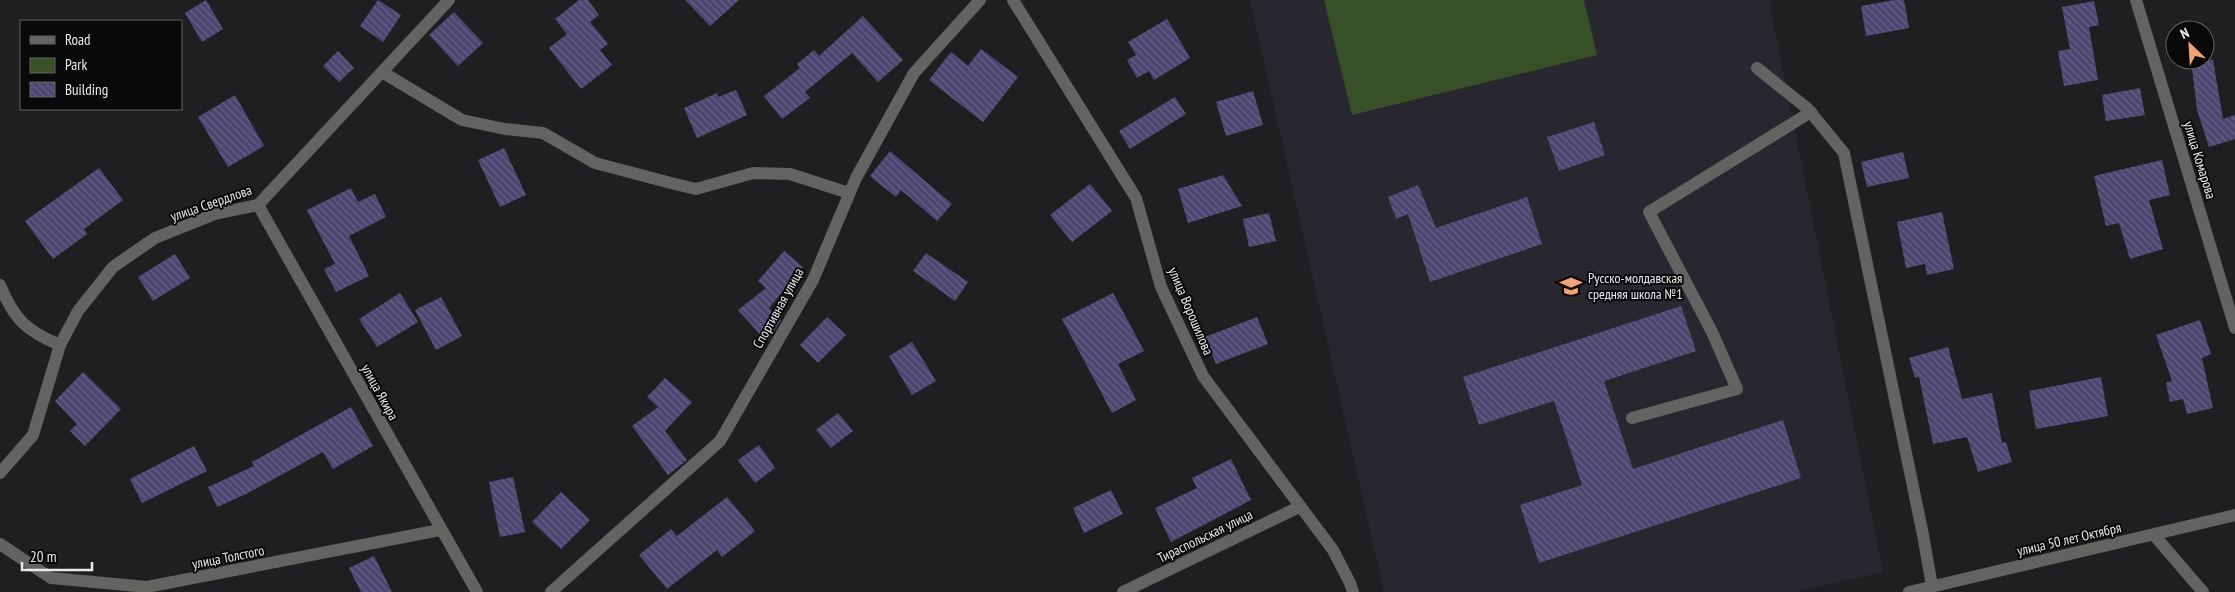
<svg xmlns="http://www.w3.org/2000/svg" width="2235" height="592" font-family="'PT Sans Narrow',sans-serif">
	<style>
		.built { fill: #282730 }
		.green { fill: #375027 }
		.building { fill: url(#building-back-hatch) }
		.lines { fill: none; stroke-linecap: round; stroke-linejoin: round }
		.minor { stroke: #656362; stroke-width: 12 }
		.labels { text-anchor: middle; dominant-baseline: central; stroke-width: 4; stroke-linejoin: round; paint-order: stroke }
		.street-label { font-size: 14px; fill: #eaeaec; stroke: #09090a }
		.poi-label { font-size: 14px; fill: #eaeaec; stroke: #09090a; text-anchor: start }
	</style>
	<defs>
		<pattern id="building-back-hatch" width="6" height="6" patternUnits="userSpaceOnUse" patternTransform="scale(1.25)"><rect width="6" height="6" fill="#4e4671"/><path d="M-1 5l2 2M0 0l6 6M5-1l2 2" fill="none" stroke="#686185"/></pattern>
	</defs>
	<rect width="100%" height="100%" fill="#1f1f22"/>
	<!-- built -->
	<polygon class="built" points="1250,0 1769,0 1883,572 1794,592 1384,592"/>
	<!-- green -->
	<polygon class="green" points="1324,0 1584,0 1597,55 1352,115"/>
	<!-- building -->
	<g class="building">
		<polygon points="206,0 223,29 202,42 185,13"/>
		<polygon points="378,0 401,15 383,42 360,26"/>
		<polygon points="579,0 588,0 599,15 590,22 608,44 600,50 612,65 581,89 549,48 567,34 555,19"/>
		<polygon points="685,0 739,0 710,26"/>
		<polygon points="1894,0 1904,0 1909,28 1866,36 1861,6"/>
		<polygon points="2094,1 2099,25 2089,27 2098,80 2064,86 2058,51 2070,49 2062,7"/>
		<polygon points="454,12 483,43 458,66 429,35"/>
		<polygon points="863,16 903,60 878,82 852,53 805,92 810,98 782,119 764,96 800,68 797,64 814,50 819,56"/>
		<polygon points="1167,19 1190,58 1154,80 1149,71 1137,78 1127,60 1136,55 1128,42"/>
		<polygon points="981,49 1018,77 983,122 929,80 951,52 968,66"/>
		<polygon points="338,51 354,68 339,82 323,66"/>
		<polygon points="2191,60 2213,60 2223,119 2235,115 2235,139 2209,147 2197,110"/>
		<polygon points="2140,88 2145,115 2106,121 2102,95"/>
		<polygon points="736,90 747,115 697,138 684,108 717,93 718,97"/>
		<polygon points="1253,91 1263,125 1226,136 1216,102"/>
		<polygon points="235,95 264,146 228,167 198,117"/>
		<polygon points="1175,97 1186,114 1130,149 1119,131"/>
		<polygon points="1594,122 1605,155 1559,171 1547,137"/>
		<polygon points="504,148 526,195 500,207 478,160"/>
		<polygon points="890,151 952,204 937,221 901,190 896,197 870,176"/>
		<polygon points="1903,152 1909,178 1867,187 1861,162"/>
		<polygon points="2162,160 2170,195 2149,200 2163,249 2130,259 2119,223 2106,226 2094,176"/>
		<polygon points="99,168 123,200 84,229 87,234 53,259 25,221"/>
		<polygon points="1223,175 1242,206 1188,223 1178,189"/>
		<polygon points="1090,184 1112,211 1072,242 1050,215"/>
		<polygon points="1418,185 1436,228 1527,197 1542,244 1430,282 1408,214 1396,219 1388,197"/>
		<polygon points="351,188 358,202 375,194 386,217 349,236 369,276 336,292 324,269 335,264 307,210"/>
		<polygon points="1942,212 1954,269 1927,275 1925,264 1906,268 1897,222"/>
		<polygon points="1269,213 1276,241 1249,247 1243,219"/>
		<polygon points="784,251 803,267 769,308 781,320 767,342 738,310 766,288 758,281"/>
		<polygon points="926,253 968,282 955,301 913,271"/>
		<polygon points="175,254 190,278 153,301 138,277"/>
		<polygon points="400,293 418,322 377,347 359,319"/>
		<polygon points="1113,293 1144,351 1118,364 1136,400 1112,413 1062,319"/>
		<polygon points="441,297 462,336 436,350 415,310"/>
		<polygon points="1681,306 1696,351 1604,381 1633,469 1783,420 1801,478 1539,563 1520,505 1582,485 1554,401 1479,425 1463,377"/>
		<polygon points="827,317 846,335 818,363 800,345"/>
		<polygon points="1257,317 1268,344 1216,364 1205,337"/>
		<polygon points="2200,320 2211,354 2202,358 2213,408 2187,414 2183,399 2170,402 2166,383 2172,381 2156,335"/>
		<polygon points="912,342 936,381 912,395 889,356"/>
		<polygon points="1948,347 1962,399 1992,393 2002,443 2006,442 2012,462 1978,472 1967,437 1933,444 1919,377 1915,378 1909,358"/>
		<polygon points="83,372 121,409 85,446 70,431 77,424 55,401"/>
		<polygon points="2101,377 2108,416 2036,429 2029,391"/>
		<polygon points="665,378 692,402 665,431 687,460 668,475 632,426 658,407 647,397"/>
		<polygon points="351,407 373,446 333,469 323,452 246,494 217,507 208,487 254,466 252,462"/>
		<polygon points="838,413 853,431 831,448 816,430"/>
		<polygon points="759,445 775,468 755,483 738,460"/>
		<polygon points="194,446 207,471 142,503 130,479"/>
		<polygon points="1231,459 1251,500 1171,542 1155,508 1197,488 1192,478"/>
		<polygon points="513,477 525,532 500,537 489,482"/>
		<polygon points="1111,490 1123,514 1084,533 1073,508"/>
		<polygon points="561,492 590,520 561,549 532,522"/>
		<polygon points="727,497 755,531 722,557 717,550 667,589 639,555 671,529 677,536"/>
		<polygon points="374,556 392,592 361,592 349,568"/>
	</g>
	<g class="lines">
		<!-- minor -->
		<g class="minor">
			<polyline points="1013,0 1136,198 1161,287 1203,376 1333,550 1350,583 1353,592"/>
			<polyline points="2136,0 2235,328"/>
			<polyline points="1757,68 1808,109 1844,153 1923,535 1932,586"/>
			<polyline points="382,72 462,120 505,129 543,133 595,163 671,183 696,189 753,173 790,174 849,193"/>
			<polyline points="258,205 477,592"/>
			<path d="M0,285c14,34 26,46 60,60"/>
			<polyline points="1632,418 1737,389 1712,332 1649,212 1811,112"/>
			<polyline points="0,473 33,435 60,345 78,311 113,267 155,238 215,214 258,205 449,0"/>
			<polyline points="2154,535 2203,592"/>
			<polyline points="0,544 51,578 147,587 440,530"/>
			<polyline points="551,592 720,441 813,280 856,178 914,73 980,0"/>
			<polyline points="1123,592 1299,507"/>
			<polyline points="1909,592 2235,515"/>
		</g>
	</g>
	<!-- icons -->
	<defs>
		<g id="school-bare" transform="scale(1.725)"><path d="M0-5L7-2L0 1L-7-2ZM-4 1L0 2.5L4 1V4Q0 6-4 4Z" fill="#f0a279" stroke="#09090a" stroke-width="2.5" paint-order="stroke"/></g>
	</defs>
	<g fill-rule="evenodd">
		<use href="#school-bare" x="1571" y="286"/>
	</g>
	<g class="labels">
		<!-- street labels -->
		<g class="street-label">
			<text transform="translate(2200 160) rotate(73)">улица Комарова</text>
			<text transform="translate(211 203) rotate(-19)">улица Свердлова</text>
			<text transform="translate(778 308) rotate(-61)">Спортивная улица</text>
			<text transform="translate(1191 311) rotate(67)">улица Ворошилова</text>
			<text transform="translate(380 392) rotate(61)">улица Якира</text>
			<text transform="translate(1205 536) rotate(-26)">Тираспольская улица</text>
			<text transform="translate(2069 539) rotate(-13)">улица 50 лет Октября</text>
			<text transform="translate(228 557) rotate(-11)">улица Толстого</text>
		</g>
		<!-- poi labels -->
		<g class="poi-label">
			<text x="1588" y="278">Русско-молдавская<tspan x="1588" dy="16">средняя школа №1</tspan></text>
		</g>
	</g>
	<!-- legend -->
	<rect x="20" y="20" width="162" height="90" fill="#09090a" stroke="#636364"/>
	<rect x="30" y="36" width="25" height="8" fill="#656362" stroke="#636364"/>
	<text x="65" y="45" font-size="15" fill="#eaeaec">Road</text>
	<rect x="30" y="58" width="25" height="15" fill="#375027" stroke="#636364"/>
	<text x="65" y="70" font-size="15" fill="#eaeaec">Park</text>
	<rect x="30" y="82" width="25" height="15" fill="url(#building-back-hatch)" stroke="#636364"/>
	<text x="65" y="95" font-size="15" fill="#eaeaec">Building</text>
	<!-- north arrow -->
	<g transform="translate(2190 45) rotate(335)"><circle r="24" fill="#09090a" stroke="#636364"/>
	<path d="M0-4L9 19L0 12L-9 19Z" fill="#f0a279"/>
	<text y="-8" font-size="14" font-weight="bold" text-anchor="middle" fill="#eaeaec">N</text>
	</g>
	<!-- scale -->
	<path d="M22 562v8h70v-8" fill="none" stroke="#eaeaec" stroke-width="2.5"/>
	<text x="30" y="562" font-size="15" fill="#eaeaec" stroke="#09090a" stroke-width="4" paint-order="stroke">20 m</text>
</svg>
